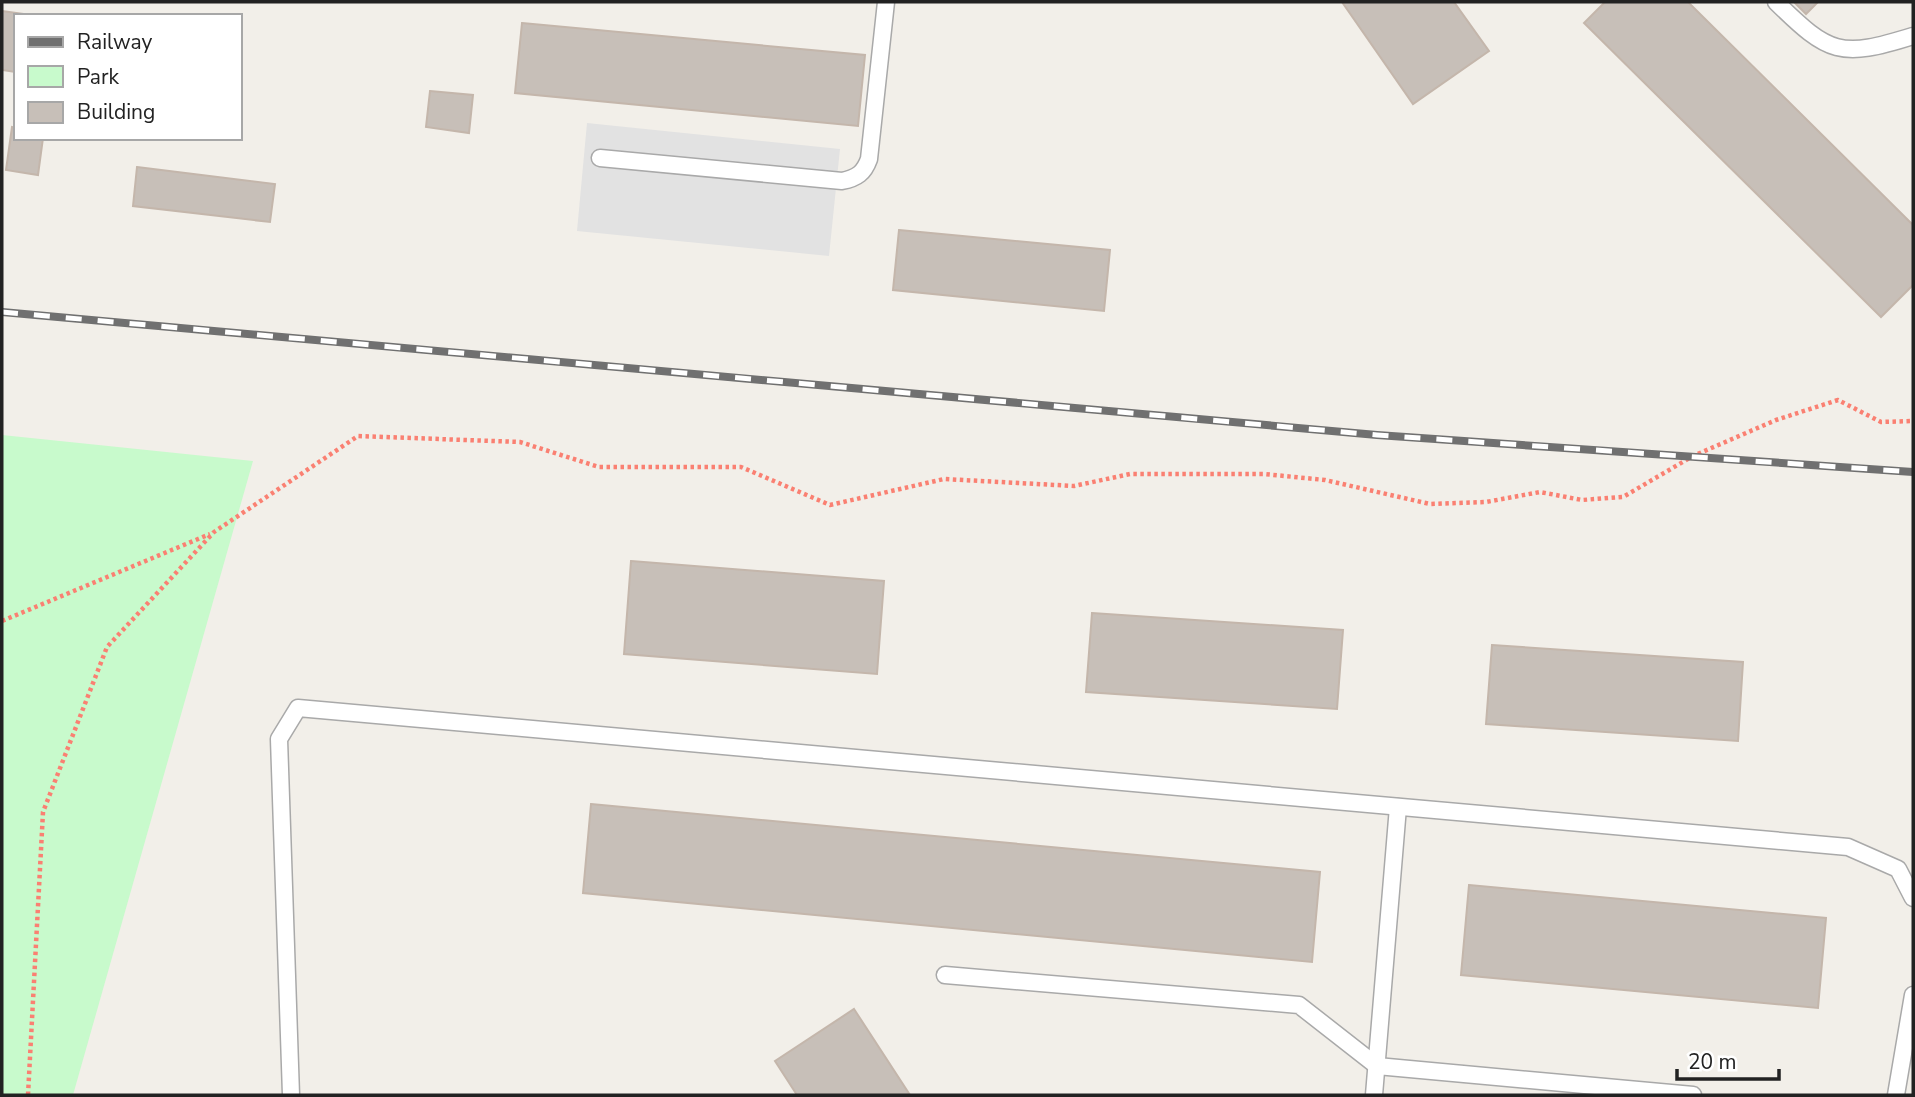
<svg xmlns="http://www.w3.org/2000/svg" width="1915" height="1097" font-family="'Nunito Sans',sans-serif">
	<style>
		.park { fill: #c8facc }
		.parking { fill: #e2e2e2 }
		.building { fill: #c7bfb8; stroke: #c4b6ab; stroke-width: 2 }
		.lines { fill: none; stroke-linecap: round; stroke-linejoin: round }
		.service-casing { stroke: #a9a9a9; stroke-width: 19 }
		.path { stroke: #fa8072; stroke-width: 4.5; stroke-dasharray: 3.5 3.5; stroke-linecap: butt }
		.service { stroke: #fff; stroke-width: 16 }
		.rail-casing { stroke: #707070; stroke-width: 8 }
		.rail { stroke: #fff; stroke-width: 5; stroke-dasharray: 16; stroke-linecap: butt }
	</style>
	<rect width="100%" height="100%" fill="#f2efe9"/>
	<!-- park -->
	<polygon class="park" points="2,435 253,461 73,1095 2,1095"/>
	<!-- parking -->
	<polygon class="parking" points="587,123 840,149 829,256 577,231"/>
	<!-- building -->
	<g class="building">
		<polygon points="1342,2 1454,2 1489,51 1413,104"/>
		<polygon points="1605,2 1688,2 1913,225 1913,285 1881,317 1584,23"/>
		<polygon points="1794,2 1818,2 1806,14"/>
		<polygon points="2,11 38,16 16,16 16,72 2,70"/>
		<polygon points="522,23 865,55 858,126 515,93"/>
		<polygon points="430,91 473,95 469,133 426,127"/>
		<polygon points="12,127 16,128 16,138 43,138 38,175 6,170"/>
		<polygon points="137,167 275,184 270,222 133,206"/>
		<polygon points="899,230 1110,250 1104,311 893,290"/>
		<polygon points="631,561 884,581 877,674 624,654"/>
		<polygon points="1092,613 1343,630 1337,709 1086,692"/>
		<polygon points="1492,645 1743,662 1738,741 1486,724"/>
		<polygon points="591,804 1320,872 1312,962 583,893"/>
		<polygon points="1469,885 1826,918 1818,1008 1461,975"/>
		<polygon points="854,1009 910,1095 797,1095 775,1061"/>
	</g>
	<g class="lines">
		<!-- service casing -->
		<g class="service-casing">
			<g id="service">
				<path d="M1776,2c53,52 64,57 137,34"/>
				<path d="M600,158l242,23c15,-3 22,-8 27,-22l17,-157"/>
				<polyline points="945,975 1299,1005 1377,1066 1693,1095"/>
				<polyline points="291,1095 279,739 298,708 1848,847 1898,869 1913,898"/>
				<polyline points="1374,1095 1398,807"/>
				<polyline points="1896,1095 1913,995"/>
			</g>
		</g>
		<!-- path -->
		<g class="path">
			<polyline points="2,621 210,534"/>
			<polyline points="28,1095 43,812 107,647 214,532 358,436 520,442 599,467 741,467 830,505 944,479 1074,486 1130,474 1264,474 1325,480 1430,504 1486,502 1540,492 1582,500 1623,497 1693,456 1776,420 1838,400 1881,422 1913,421"/>
		</g>
		<!-- service -->
		<use href="#service" class="service"/>
		<!-- rail casing -->
		<g class="rail-casing">
			<polyline id="rail" points="2,312 1377,435 1913,472"/>
		</g>
		<!-- rail -->
		<use href="#rail" class="rail"/>
	</g>
	<!-- border -->
	<rect width="1915" height="1097" fill="none" stroke="#222222" stroke-width="7"/>
	<!-- legend -->
	<rect x="14" y="14" width="228" height="126" fill="#ffffff" stroke="#a7a7a7" stroke-width="2"/>
	<rect x="28" y="37" width="35" height="10" fill="#707070" stroke="#a7a7a7" stroke-width="2"/>
	<text x="77" y="49" font-size="21" fill="#222222">Railway</text>
	<rect x="28" y="66" width="35" height="21" fill="#c8facc" stroke="#a7a7a7" stroke-width="2"/>
	<text x="77" y="84" font-size="21" fill="#222222">Park</text>
	<rect x="28" y="102" width="35" height="21" fill="#c7bfb8" stroke="#a7a7a7" stroke-width="2"/>
	<text x="77" y="119" font-size="21" fill="#222222">Building</text>
	<!-- scale -->
	<path d="M1677 1069v10h102v-10" fill="none" stroke="#222222" stroke-width="3.5"/>
	<text x="1688" y="1069" font-size="21" fill="#222222" stroke="#ffffff" stroke-width="5" paint-order="stroke">20 m</text>
</svg>
